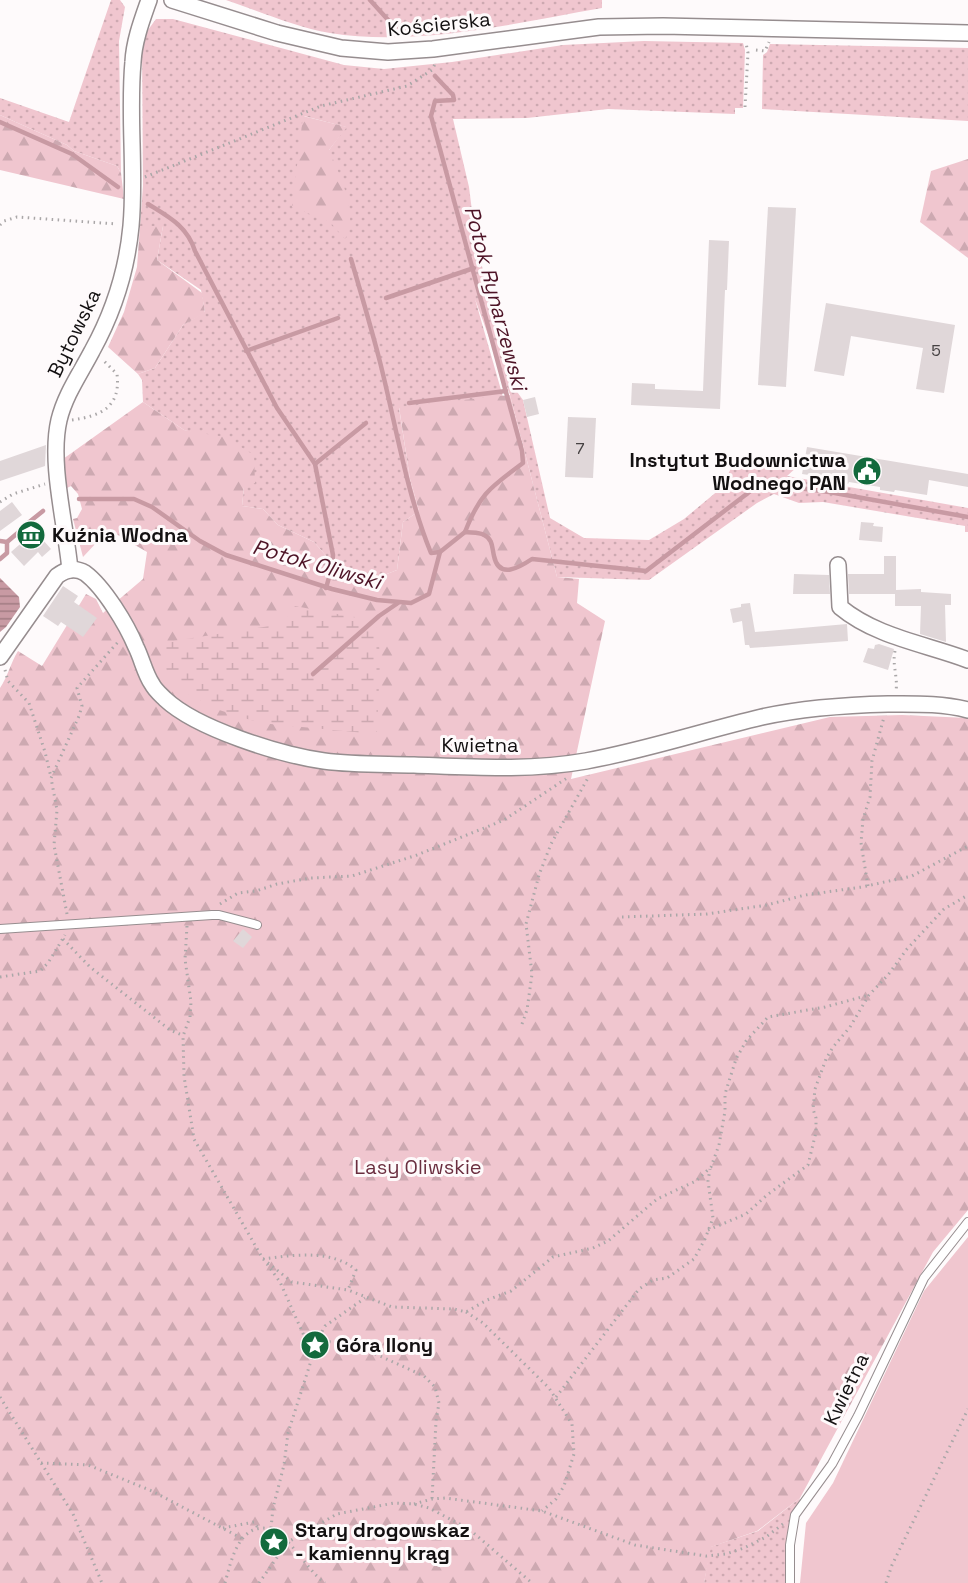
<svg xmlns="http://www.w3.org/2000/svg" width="968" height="1583" font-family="'Space Grotesk',sans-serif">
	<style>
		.grass { fill: url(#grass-dots); fill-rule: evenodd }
		.forest { fill: url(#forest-firs) }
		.wetland { fill: url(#wetland-marsh) }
		.garden { fill: #f0c6cf }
		.water { fill: url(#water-rules) }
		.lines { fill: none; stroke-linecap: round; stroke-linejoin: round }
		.stream { stroke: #c89aa3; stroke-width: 4.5 }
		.building { fill: #e0d7d9 }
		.lane-casing { stroke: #968d8f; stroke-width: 10 }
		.street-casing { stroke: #968d8f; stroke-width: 18 }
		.path { stroke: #aaa7a8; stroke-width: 3; stroke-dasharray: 1.5 4.5; stroke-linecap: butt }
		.lane { stroke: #fff; stroke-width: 8 }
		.street { stroke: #fff; stroke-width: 15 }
		.labels { text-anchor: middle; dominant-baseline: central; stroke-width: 6; stroke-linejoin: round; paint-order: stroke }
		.number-label { font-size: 16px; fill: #464243 }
		.street-label { font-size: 20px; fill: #131011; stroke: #fefafb }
		.poi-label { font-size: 20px; font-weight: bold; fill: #131011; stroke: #fefafb; text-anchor: start }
		.park-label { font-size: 20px; fill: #6a2e3f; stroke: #fefafb }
		.water-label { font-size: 21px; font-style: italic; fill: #4d1326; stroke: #fefafb }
	</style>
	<defs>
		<pattern id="grass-dots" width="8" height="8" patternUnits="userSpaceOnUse" patternTransform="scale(1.5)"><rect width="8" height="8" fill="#f0c6cf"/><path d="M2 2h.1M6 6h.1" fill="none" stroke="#cda9b1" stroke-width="1.8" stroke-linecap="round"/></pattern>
		<pattern id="forest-firs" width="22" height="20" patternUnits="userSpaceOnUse" patternTransform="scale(1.5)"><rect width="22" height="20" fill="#f0c6cf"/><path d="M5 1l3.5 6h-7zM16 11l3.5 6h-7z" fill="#cda9b1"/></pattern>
		<pattern id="wetland-marsh" width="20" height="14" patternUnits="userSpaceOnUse" patternTransform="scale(1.5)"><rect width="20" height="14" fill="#f0c6cf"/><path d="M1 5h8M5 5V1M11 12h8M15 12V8" fill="none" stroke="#cda9b1"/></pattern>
		<pattern id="water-rules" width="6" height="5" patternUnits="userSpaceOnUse" patternTransform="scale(1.5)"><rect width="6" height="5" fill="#c89aa3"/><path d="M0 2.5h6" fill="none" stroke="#a17c83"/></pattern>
	</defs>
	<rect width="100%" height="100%" fill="#fefafb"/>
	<!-- grass -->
	<g class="grass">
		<polygon points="111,0 120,0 125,7 119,41 121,173 117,166 74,151 67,145 0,115 0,98 69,122"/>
		<path d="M226,0h376v8c-87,15 -185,39 -272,25 -35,-6 -71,-22 -104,-33z"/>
		<path d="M156,19h17l171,46 40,4 68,-7 111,-17 81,-4 99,2 2,7 -2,58h-8v6l-127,-5 -81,9 -74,1 16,68 4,32 12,63 25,100 13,18 27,118 34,20 65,2 35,-21 36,-30 15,-28 11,-2 52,7 -11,10 181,32v24h-3v-6l-142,-24 -24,1 -25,-9 -17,9 -108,77 -92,-3 -47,-182 -35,-96 28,98 -104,11 11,71 9,32 -16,11 -6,48 -23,9 -40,-14 -20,-23 -36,-17 -15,-16 -21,-3 2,-19 -49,-54 -11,-3 -41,-28 -1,-22 -4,-6 17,-6 28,-43 22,-13 -4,-22 -44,-30 6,-34h-23l3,-40 -1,-139 6,-17zM304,116l42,11 -17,23z"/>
		<polygon points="770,44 968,48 968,121 762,109 763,55 767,52"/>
		<polygon points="800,1498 787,1583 704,1583 710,1547 758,1531"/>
	</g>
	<!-- forest -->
	<g class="forest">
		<polygon points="0,115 67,145 74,151 117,166 121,173 124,199 0,170"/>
		<path d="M303,116l44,11 -18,23c10,23 31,66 16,89l-15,-17 -38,-15z"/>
		<polygon points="968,159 968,258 920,222 931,171"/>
		<polygon points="140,226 163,226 157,260 202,293 205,313 183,325 155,368 138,374 108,347 124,312 137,267"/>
		<path d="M510,395l47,182 22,2 -2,24 28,18 -34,158 259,-62 72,-2 66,3v492l-35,42 -133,246 -43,33 -46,16 -7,36h-704v-895c8,-12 11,-26 18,-37l24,15 44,-72 10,5 7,14 40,-34 4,-27 -31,-18 -18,7 -15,16 -10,-38 4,-1 5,-9 -4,-15 -7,-8 -4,2 -4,-29 80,-57 41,28 40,7 30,18 1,28 -11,4 -2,19 21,3 15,16 36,17 20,23 40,14 23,-9 6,-48 16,-11 -9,-32 -11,-72z"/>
	</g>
	<!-- wetland -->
	<polygon class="wetland" points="295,606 363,619 378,629 380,660 377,732 365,733 260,723 216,709 188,694 163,666 167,642 282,624"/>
	<!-- garden -->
	<polygon class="garden" points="968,1237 968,1583 800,1583 806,1523 833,1483 924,1291"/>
	<!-- water -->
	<polygon class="water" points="0,578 19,597 20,607 6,627 0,632"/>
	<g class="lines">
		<!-- stream -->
		<g class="stream">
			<polyline points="370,0 399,32"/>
			<path d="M435,76l18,19 1,5 -19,1 -4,15 91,335 1,12c-32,24 -43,30 -58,69"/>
			<polyline points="0,122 72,154 118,187"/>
			<path d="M148,204c21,13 39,22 47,47l82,157 38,56 18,91 -1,12 -6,21"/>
			<path d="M351,259c10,34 20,68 29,103 16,63 26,130 51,191l9,-1"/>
			<polyline points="386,298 474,268"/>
			<polyline points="246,351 338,318"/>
			<polyline points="409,403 506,391"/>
			<polyline points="315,464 366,423"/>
			<path d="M79,499h55l18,8 48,34 26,14 106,34 45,11 34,3 18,-9 11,-42 25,-20c6,1 14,0 19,3 9,4 8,13 10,21 5,24 26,11 38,3l114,12 115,-88 68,9 139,25"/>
			<polyline points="28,523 43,511"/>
			<polyline points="0,541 7,542 20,531"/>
			<polyline points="0,559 7,553 7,542"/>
			<polyline points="313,674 379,616 398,603"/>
		</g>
	</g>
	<!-- building -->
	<g class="building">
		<polygon points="768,207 796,208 786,387 758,385"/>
		<polygon points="709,240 729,241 727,290 725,290 720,409 631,405 632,383 655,384 655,389 703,391"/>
		<polygon points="826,303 955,325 944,393 916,389 923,348 851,336 844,376 814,371"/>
		<polygon points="535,397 539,414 527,417 523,400"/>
		<polygon points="568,417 596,418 593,478 565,477"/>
		<polygon points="46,445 45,466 0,481 0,461"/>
		<polygon points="807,447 968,474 968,487 929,480 927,495 895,490 894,492 880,490 880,487 849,482 848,484 834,482 835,479 802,474"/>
		<polygon points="12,502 22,515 0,531 0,511"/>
		<polygon points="861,522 874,523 873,526 883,527 882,542 859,540"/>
		<polygon points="35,531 51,549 42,557 38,552 24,566 11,552"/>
		<polygon points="884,556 896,556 896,590 921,589 921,592 951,594 951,605 945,605 946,642 920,634 921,606 895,606 895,594 849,594 848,574 884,574"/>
		<polygon points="794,574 829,575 830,594 793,594"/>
		<polygon points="63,586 78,596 74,602 97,618 83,637 61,622 58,626 43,616"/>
		<polygon points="750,603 755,632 847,624 848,641 750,648 749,645 745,645 742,621 733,623 730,609 741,607 741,604"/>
		<polygon points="879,644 894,649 888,670 863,662 868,648 874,649 875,645"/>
		<polygon points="243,929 252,937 243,948 233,941"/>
	</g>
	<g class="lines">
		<!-- lane casing -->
		<g class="lane-casing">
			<g id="lane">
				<polyline points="0,929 212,915 219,915 257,925"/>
				<polyline points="790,1583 790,1545 795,1515 832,1464 858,1416 924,1278 968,1222"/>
			</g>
		</g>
		<!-- street casing -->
		<g class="street-casing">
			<g id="street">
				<polyline points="172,0 277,33 341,48 388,52 433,49 599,27 663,26 968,33"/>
				<path d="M838,565l2,42c36,30 86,37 128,53"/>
				<path d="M70,570c-4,-45 -21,-107 -11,-150 6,-25 21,-46 33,-69 21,-38 35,-82 39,-125 5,-54 -3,-111 2,-164 1,-21 9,-42 16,-62"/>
				<path d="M0,657l57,-81c8,-6 18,-9 28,-3 19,14 42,52 51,74 6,12 9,27 16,37 3,6 9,11 13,15 32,30 116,56 159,62 30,4 60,3 90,4 57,2 116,6 172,-4 60,-11 117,-30 176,-44 41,-9 84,-12 126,-13 27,0 53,-1 80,6"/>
			</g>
		</g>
		<!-- path -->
		<g class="path">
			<polyline points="756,50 765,51 769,42"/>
			<polyline points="745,107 748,53 746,43"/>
			<polyline points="145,177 321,106 407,86 432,70 435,64"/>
			<polyline points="0,225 4,221 17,217 117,224"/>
			<path d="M72,420c29,-4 49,-13 45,-46l-14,-14"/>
			<polyline points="0,502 13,494 45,484"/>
			<path d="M895,651c-3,14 3,26 1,40"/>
			<polyline points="5,670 8,681 29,703 45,752 51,777"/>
			<polyline points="868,886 861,843 863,819 870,797 872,761 884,717"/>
			<polyline points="220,904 238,893 256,891 277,884 311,878 352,876 417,855 504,820 567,778"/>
			<polyline points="67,914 54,845 57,810 51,778 79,716 82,706 77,688 118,642"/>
			<polyline points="622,917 707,914 767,905 805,895 862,887 912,876 968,846"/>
			<polyline points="187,926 185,959 191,1002 190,1017 183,1036 184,1076 194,1139 263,1259 292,1282 348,1290 392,1307 454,1309 466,1312 487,1300 511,1291 553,1257 593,1248 608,1241 657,1199 696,1181 711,1167 719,1145 725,1111 725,1094 736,1059 746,1041 768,1017 825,1007 869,995"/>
			<polyline points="63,939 90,967 170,1030 182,1035"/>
			<polyline points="0,977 40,971 48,963 65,935"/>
			<polyline points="522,1024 527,1010 532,974 526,924 539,875 551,844 589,776"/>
			<polyline points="708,1230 746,1214 767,1195 808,1165 816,1132 816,1118 813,1109 815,1089 826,1059 833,1047 850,1027 869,995 888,975 907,949 944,909 968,895"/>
			<path d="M263,1259c29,-4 69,-10 93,11l-8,20"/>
			<polyline points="267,1264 280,1282 305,1338 358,1346 424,1376 435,1387 439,1403 436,1421 432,1499"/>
			<polyline points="466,1312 483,1323 549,1388 572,1424 574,1454 564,1486 556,1499 542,1511"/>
			<polyline points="0,1397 73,1514 102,1583"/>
			<polyline points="556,1397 639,1289 653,1280 667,1278 694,1259 705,1239 713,1218 708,1181 710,1169"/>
			<polyline points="41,1463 88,1465 152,1491 243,1539"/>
			<polyline points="414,1504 432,1499 445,1498 542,1511 635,1545 706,1556 726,1554 744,1548 766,1537 783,1524"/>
			<polyline points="223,1528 254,1522 258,1528"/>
			<polyline points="271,1528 273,1508 284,1465 288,1433 318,1339 325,1326 365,1298"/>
			<path d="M225,1583c5,-18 11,-48 31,-54 28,-8 48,40 69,54"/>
			<polyline points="259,1583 288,1542 337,1514 394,1503 414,1504 429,1508 469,1529 532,1583"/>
			<polyline points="886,1583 892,1565 968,1409"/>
		</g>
		<!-- lane -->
		<use href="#lane" class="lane"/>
		<!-- street -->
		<use href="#street" class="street"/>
	</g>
	<!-- icons -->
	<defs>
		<g id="civic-disc" transform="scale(1.5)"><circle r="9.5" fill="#136a3d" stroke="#fefafb"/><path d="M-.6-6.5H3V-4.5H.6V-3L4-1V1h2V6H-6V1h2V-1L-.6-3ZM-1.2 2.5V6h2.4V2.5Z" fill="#fff"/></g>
		<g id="museum-disc" transform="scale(1.5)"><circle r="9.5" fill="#136a3d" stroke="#fefafb"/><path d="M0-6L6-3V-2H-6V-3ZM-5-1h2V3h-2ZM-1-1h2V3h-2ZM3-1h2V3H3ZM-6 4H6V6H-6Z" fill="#fff"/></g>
		<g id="sight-disc" transform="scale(1.5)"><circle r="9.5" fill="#136a3d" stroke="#fefafb"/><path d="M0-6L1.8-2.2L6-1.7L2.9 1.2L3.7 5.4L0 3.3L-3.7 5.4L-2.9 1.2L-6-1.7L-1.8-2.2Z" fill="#fff"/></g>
	</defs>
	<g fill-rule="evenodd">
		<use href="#civic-disc" x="867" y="471"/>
		<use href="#museum-disc" x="31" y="535"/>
		<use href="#sight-disc" x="315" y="1345"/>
		<use href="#sight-disc" x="274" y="1542"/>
	</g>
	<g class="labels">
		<!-- number labels -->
		<g class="number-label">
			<text x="936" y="350">5</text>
			<text x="580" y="448">7</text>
		</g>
		<!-- street labels -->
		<g class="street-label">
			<text transform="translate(439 24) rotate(-6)">Kościerska</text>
			<text transform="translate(74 333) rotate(-64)">Bytowska</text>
			<text x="480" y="745">Kwietna</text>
			<text transform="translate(846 1389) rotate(-64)">Kwietna</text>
		</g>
		<!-- poi labels -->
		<g class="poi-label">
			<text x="846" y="460" text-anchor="end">Instytut Budownictwa<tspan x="846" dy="23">Wodnego PAN</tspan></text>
			<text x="52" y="535">Kuźnia Wodna</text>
			<text x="336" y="1345">Góra Ilony</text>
			<text x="295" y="1530">Stary drogowskaz<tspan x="295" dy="23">- kamienny krąg</tspan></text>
		</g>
		<!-- park labels -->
		<g class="park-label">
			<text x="418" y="1167">Lasy Oliwskie</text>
		</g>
		<!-- water labels -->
		<g class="water-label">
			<text transform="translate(496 298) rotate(75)">Potok Rynarzewski</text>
			<text transform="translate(317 564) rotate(16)">Potok Oliwski</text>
		</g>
	</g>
</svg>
